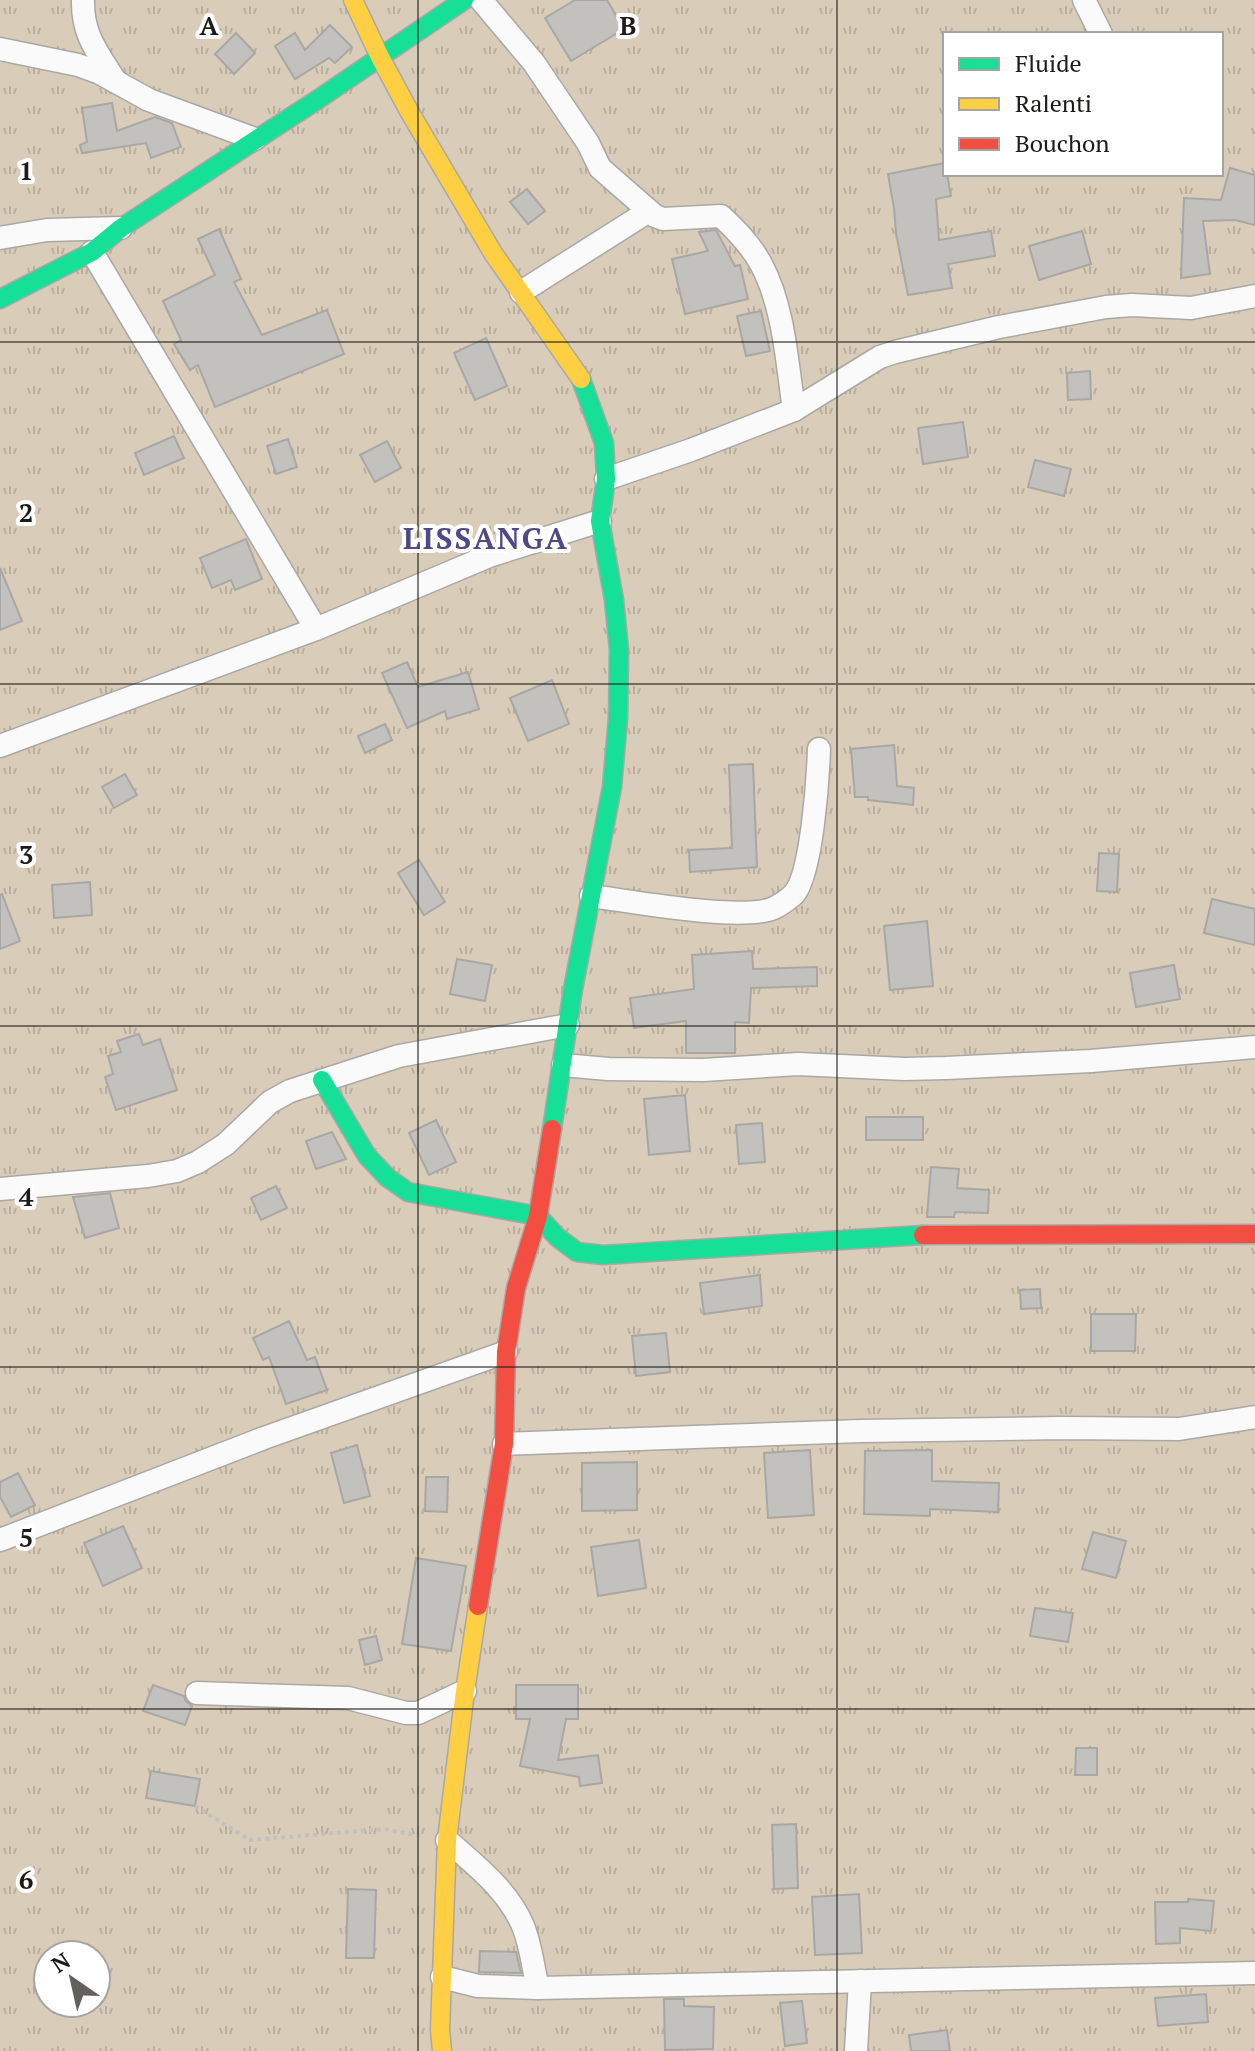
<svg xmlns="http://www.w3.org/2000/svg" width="1255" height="2051" font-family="'PT Serif',serif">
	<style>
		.grass { fill: url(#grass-tufts); fill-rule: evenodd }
		.building { fill: #c3c1be; stroke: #a9a7a4; stroke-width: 2 }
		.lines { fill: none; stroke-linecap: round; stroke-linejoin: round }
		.street-casing { stroke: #aaa8a5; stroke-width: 25 }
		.fast-casing { stroke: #aaa8a5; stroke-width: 21 }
		.slow-casing { stroke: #aaa8a5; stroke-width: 21 }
		.jam-casing { stroke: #aaa8a5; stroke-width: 21 }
		.path { stroke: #c1c1bf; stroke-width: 4; stroke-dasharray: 4 4; stroke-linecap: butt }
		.street { stroke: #fbfafa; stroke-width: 22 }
		.fast { stroke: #16e098; stroke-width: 18 }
		.slow { stroke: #ffcf43; stroke-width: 18 }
		.jam { stroke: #f24e42; stroke-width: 18 }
		.grid { fill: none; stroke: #1c1b18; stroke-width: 2; stroke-opacity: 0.55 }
		.labels { text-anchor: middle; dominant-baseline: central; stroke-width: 8; stroke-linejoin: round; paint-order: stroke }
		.district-label { font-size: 30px; font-weight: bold; letter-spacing: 2px; fill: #514886; stroke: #fff }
		.grid-label { font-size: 26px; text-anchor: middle; font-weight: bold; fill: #1c1b18; stroke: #fff; stroke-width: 8; stroke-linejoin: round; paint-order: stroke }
	</style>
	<defs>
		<pattern id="grass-tufts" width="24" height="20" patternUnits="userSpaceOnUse" patternTransform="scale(2)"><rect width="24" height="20" fill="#d9ccb8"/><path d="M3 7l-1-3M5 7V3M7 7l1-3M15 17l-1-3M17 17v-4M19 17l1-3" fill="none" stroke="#baaf9d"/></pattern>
	</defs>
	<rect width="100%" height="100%" fill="#e3e0dd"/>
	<!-- grass -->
	<path class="grass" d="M0,0h1255v2051h-1255zM945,34h276v140h-276zM48,1955h48v48h-48z"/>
	<!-- building -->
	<g class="building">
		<polygon points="575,0 607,0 624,29 571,61 545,18"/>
		<polygon points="330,25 352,47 335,63 329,58 295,79 275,46 295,33 305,50"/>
		<polygon points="236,33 255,53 234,74 215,54"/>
		<polygon points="112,103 117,131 155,117 172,123 181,147 151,158 146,143 82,153 80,145 87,142 82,108"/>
		<polygon points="945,163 945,174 947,174 951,196 936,199 939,240 991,231 995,256 948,264 952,288 908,295 896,233 894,208 888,174"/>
		<polygon points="1230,168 1255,175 1255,225 1235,220 1203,221 1210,274 1181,278 1184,198 1221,200"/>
		<polygon points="527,189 545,211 528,224 510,202"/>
		<polygon points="219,229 241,279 234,282 262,335 327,310 344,354 215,407 198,365 190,370 174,344 181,340 163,301 215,275 198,239"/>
		<polygon points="716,230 735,266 740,265 748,299 685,314 672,259 708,251 699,232"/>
		<polygon points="1082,231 1091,264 1039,280 1029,246"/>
		<polygon points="761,311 770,351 746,356 737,316"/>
		<polygon points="486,338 507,386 475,400 454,353"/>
		<polygon points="1090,371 1091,399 1068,400 1067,373"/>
		<polygon points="963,422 968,457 923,464 918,428"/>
		<polygon points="174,436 184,458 144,475 135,453"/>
		<polygon points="288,439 297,467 276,474 267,446"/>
		<polygon points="387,441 401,468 375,482 360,455"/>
		<polygon points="1035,460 1071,469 1064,496 1028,487"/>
		<polygon points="246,539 262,579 235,590 231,580 212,588 200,558"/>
		<polygon points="0,568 22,621 0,630"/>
		<polygon points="407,662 418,687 468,672 479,709 447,719 445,711 407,728 382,673"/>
		<polygon points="552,680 569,724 528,741 510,698"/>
		<polygon points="385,724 392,740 365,753 358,736"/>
		<polygon points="894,745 897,786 914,788 913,805 868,800 868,797 855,797 851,749"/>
		<polygon points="753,764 757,867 690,872 689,850 732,848 729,765"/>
		<polygon points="125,774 137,795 114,808 102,787"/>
		<polygon points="1099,853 1119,854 1117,892 1097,891"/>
		<polygon points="419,860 445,902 424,915 398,873"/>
		<polygon points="90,882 92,915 54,918 52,885"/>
		<polygon points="2,894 20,941 0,949 0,895"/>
		<polygon points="1212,899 1255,909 1255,945 1204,933"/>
		<polygon points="927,921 933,986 890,990 884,926"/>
		<polygon points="752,951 753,969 817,967 817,986 751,988 749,1023 735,1022 735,1053 686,1053 686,1021 634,1028 630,998 694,989 692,955"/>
		<polygon points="457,959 492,965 485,1001 450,994"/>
		<polygon points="1174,965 1180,999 1136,1007 1130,973"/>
		<polygon points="139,1034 143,1045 160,1039 177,1090 116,1110 105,1077 113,1074 108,1056 121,1052 117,1041"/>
		<polygon points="685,1095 690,1151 649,1155 644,1099"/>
		<rect x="866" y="1117" width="57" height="23"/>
		<polygon points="436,1120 456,1162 429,1175 409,1133"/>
		<polygon points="762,1123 765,1162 739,1164 736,1125"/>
		<polygon points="332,1132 346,1159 316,1169 306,1141"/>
		<polygon points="931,1167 959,1169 957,1188 989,1190 988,1213 955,1212 954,1217 927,1217"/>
		<polygon points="276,1186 287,1208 261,1220 251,1198"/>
		<polygon points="110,1193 119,1228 85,1238 73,1197"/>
		<polygon points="760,1275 762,1306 704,1314 700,1283"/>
		<polygon points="1040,1289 1041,1308 1021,1309 1020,1290"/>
		<polygon points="1091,1314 1136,1314 1135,1351 1091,1351"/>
		<polygon points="289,1321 307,1360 315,1357 327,1390 286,1404 269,1357 263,1360 253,1338"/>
		<polygon points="666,1333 670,1372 636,1376 632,1336"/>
		<polygon points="357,1445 370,1496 344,1503 331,1453"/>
		<polygon points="810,1450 814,1515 768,1518 764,1453"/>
		<polygon points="932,1450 932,1481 999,1483 998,1512 930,1509 930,1516 864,1514 865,1451"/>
		<polygon points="637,1462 637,1510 582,1511 582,1463"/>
		<polygon points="18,1473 35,1505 11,1517 0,1497 0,1482"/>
		<polygon points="426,1477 448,1477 447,1512 425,1511"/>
		<polygon points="123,1526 142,1568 103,1586 84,1543"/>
		<polygon points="1093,1532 1126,1541 1116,1578 1082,1569"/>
		<polygon points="639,1540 646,1588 598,1596 591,1547"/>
		<polygon points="416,1558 466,1566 451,1651 402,1644"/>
		<polygon points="1035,1608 1073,1613 1068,1642 1030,1636"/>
		<polygon points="376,1636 382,1660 365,1665 359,1640"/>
		<polygon points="153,1685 184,1696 185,1700 192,1706 185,1725 143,1711"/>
		<polygon points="516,1685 578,1685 578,1719 566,1719 558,1760 598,1755 602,1783 580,1786 579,1777 520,1766 530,1719 516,1719"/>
		<polygon points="1076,1748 1097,1748 1097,1775 1075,1775"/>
		<polygon points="151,1771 200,1779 195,1806 146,1798"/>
		<polygon points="796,1824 798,1888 774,1889 772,1825"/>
		<polygon points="348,1889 376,1890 374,1958 346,1958"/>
		<polygon points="859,1894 862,1953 815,1955 812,1897"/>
		<polygon points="1188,1899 1214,1901 1211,1931 1180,1928 1180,1943 1156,1944 1155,1902 1188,1902"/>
		<polygon points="480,1951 516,1952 521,1973 479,1972"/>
		<polygon points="1206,1994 1208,2022 1158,2026 1155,1998"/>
		<polygon points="664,1999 684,1999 684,2006 714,2007 713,2049 665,2050"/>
		<polygon points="802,2001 807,2043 785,2046 780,2003"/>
		<polygon points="947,2030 950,2051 911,2051 909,2035"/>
	</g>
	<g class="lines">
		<!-- street casing -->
		<g class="street-casing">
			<g id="street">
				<path d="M83,0c-1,35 15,53 33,82"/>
				<path d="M481,0l53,63 54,80 12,25 55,48 8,3 58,-3c15,14 30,29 40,48 23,42 26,99 33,146"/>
				<polyline points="1084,0 1101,34"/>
				<polyline points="0,49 78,65 100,73 149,100 255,139"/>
				<polyline points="0,238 47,230 121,228"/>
				<polyline points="92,252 316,629"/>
				<polyline points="521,292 649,211"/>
				<polyline points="606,479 691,450 794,410 880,357 895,352 999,327 1106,307 1132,305 1191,308 1255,296"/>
				<polyline points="0,746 316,629 489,556 600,521"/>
				<path d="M591,896c39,5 151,26 183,12 6,-3 16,-10 20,-14 18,-21 24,-116 25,-145"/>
				<polyline points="563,1065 608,1069 703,1070 798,1064 904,1069 946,1068 1091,1061 1255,1047"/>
				<polyline points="0,1189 148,1176 177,1171 198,1162 226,1144 270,1102 290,1091 399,1056 568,1025"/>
				<polyline points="504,1444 861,1431 1061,1428 1179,1429 1255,1417"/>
				<polyline points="0,1540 264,1438 506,1352"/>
				<polyline points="197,1693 348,1698 406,1713 418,1713 465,1691"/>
				<path d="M447,1840c28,25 61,50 76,86 8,19 10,42 15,62"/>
				<polyline points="442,1977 478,1986 538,1988 1255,1973"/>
				<polyline points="856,2051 860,1981"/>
			</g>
		</g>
		<!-- fast casing -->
		<g class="fast-casing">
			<g id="fast">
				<polyline points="0,299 92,252 121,228 320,98 464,0"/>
				<polyline points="322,1080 367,1156 388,1178 408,1192 538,1216 557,1237 577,1252 603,1255 923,1235"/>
				<polyline points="552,1129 573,989 612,787 618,718 619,650 614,600 600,521 606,479 604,443 581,379"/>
			</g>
		</g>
		<!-- slow casing -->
		<g class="slow-casing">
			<g id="slow">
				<polyline points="353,0 380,57 409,111 493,253 581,379"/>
				<polyline points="442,2051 440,2030 447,1840 465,1691 478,1606"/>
			</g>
		</g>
		<!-- jam casing -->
		<g class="jam-casing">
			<g id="jam">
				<polyline points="923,1235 1255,1234"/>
				<polyline points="478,1606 504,1444 506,1352 516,1288 538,1216 552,1129"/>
			</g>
		</g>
		<!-- path -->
		<polyline class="path" points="195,1806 250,1840 383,1829 421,1836"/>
		<!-- street -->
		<use href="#street" class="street"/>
		<!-- fast -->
		<use href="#fast" class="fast"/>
		<!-- slow -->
		<use href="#slow" class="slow"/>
		<!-- jam -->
		<use href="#jam" class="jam"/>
	</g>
	<!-- grid -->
	<path class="grid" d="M418,0v2051M837,0v2051M0,342h1255M0,684h1255M0,1026h1255M0,1367h1255M0,1709h1255"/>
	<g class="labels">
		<!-- district labels -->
		<g class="district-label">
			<text x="486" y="538">LISSANGA</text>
		</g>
	</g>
	<g class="grid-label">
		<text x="209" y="35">A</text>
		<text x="628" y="35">B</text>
		<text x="26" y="180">1</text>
		<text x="26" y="522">2</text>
		<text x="26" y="864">3</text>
		<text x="26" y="1206">4</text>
		<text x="26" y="1547">5</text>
		<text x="26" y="1889">6</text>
	</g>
	<!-- legend -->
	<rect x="943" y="32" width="280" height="144" fill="#ffffff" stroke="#a4a4a3" stroke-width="2"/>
	<rect x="959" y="58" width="40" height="12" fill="#16e098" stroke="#a4a4a3" stroke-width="2"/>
	<text x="1015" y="72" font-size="24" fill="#1c1b18">Fluide</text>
	<rect x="959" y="98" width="40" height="12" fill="#ffcf43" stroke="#a4a4a3" stroke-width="2"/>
	<text x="1015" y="112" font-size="24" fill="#1c1b18">Ralenti</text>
	<rect x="959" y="138" width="40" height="12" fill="#f24e42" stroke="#a4a4a3" stroke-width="2"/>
	<text x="1015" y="152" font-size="24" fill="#1c1b18">Bouchon</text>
	<!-- north arrow -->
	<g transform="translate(72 1979) rotate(326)"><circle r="38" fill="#ffffff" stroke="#a4a4a3" stroke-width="2"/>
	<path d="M0-6L14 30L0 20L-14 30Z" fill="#62605d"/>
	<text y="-12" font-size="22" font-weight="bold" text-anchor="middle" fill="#1c1b18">N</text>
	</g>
</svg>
